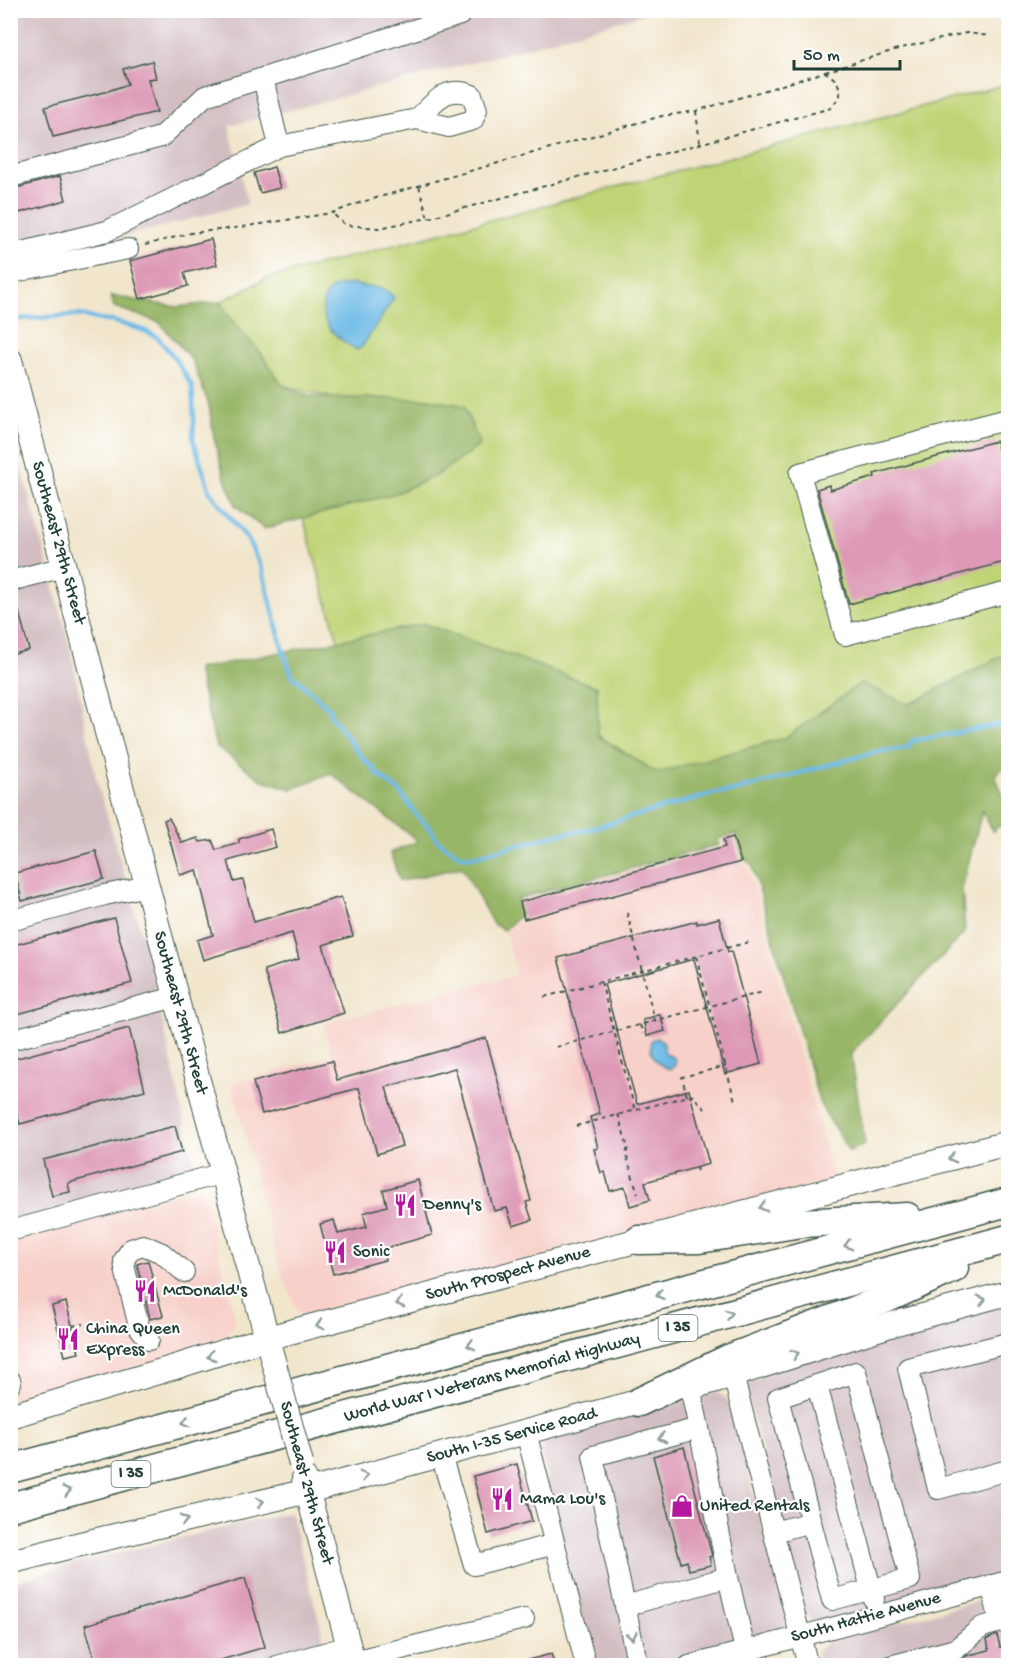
<svg xmlns="http://www.w3.org/2000/svg" width="1019" height="1676" font-family="'Gochi Hand',sans-serif">
	<style>
		.built { fill: #f7d0c9 }
		.industrial { fill: #d2bec1 }
		.green { fill: #c0d477; stroke: #708856; stroke-width: 1.5 }
		.forest { fill: #98b668; stroke: #5c7a4e; stroke-width: 1.5 }
		.water { fill: #6cbae6; stroke: #467c8d; stroke-width: 1.5 }
		.lines { fill: none; stroke-linecap: round; stroke-linejoin: round }
		.stream { stroke: #6cbae6; stroke-width: 4.5 }
		.building { fill: #dd99b6 }
		.minor-casing { stroke: #3e564b; stroke-width: 22 }
		.major-casing { stroke: #3e564b; stroke-width: 26 }
		.highway-casing { stroke: #3e564b; stroke-width: 31 }
		.path { stroke: #3e564b; stroke-width: 2; stroke-dasharray: 4.5 4.5; stroke-linecap: butt }
		.minor { stroke: #fff; stroke-width: 20 }
		.major { stroke: #fff; stroke-width: 24 }
		.highway { stroke: #fff; stroke-width: 28 }
		.major-bridge-casing { stroke: #3e564b; stroke-width: 26; stroke-linecap: butt }
		.major-bridge { stroke: #fff; stroke-width: 24 }
		.oneway { stroke: #8f9e9a }
		.labels { text-anchor: middle; dominant-baseline: central; stroke-width: 4.5; stroke-linejoin: round; paint-order: stroke }
		.shield { fill: #fff; stroke: #627771; stroke-width: 1.5 }
		.shield-label { font-size: 16px; font-weight: bold; fill: #1f3d34 }
		.street-label { font-size: 18px; fill: #1f3d34; stroke: #fff }
		.poi-label { font-size: 18px; fill: #1f3d34; stroke: #fff; text-anchor: start }
	</style>
	<rect width="100%" height="100%" fill="#fff"/>
	<filter id="ink" filterUnits="userSpaceOnUse"><feTurbulence type="fractalNoise" baseFrequency=".0167" numOctaves="2"/><feDisplacementMap in="SourceGraphic" scale="12" xChannelSelector="R" yChannelSelector="G"/><feConvolveMatrix kernelMatrix="1 2 1 2 8 2 1 2 1" color-interpolation-filters="sRGB"/></filter>
	<filter id="wash" filterUnits="userSpaceOnUse"><feTurbulence type="fractalNoise" baseFrequency=".008" numOctaves="4" result="noise"/><feDisplacementMap in="SourceGraphic" scale="24" xChannelSelector="R" yChannelSelector="G"/><feGaussianBlur stdDeviation="1.35" result="paint"/><feColorMatrix in="noise" values="0 0 0 0 0 0 0 0 0 0 0 0 0 0 0 0 0 1.4 0 .05"/><feComposite in="paint" operator="in"/></filter>
	<g filter="url(#wash)">
		<rect width="100%" height="100%" fill="#f1e6cc"/>
		<!-- built -->
		<g class="built">
			<polygon points="733,837 741,862 748,865 834,1180 305,1318 299,1314 280,1270 232,1083 332,1056 324,1023 516,975 506,933 519,921 524,919 520,902 725,847 723,840"/>
			<polygon points="202,1187 233,1308 235,1322 227,1333 214,1343 155,1361 11,1402 11,1240"/>
		</g>
		<!-- industrial -->
		<g class="industrial">
			<polygon points="10,11 654,11 486,59 229,126 248,204 11,266"/>
			<polygon points="10,426 70,646 96,778 150,963 195,1170 161,1182 10,1223"/>
			<polygon points="1008,1302 1008,1575 818,1623 812,1621 808,1617 802,1606 747,1394 747,1389 751,1381 797,1362"/>
			<polygon points="716,1392 727,1399 730,1406 786,1615 784,1630 779,1636 772,1639 671,1665 593,1665 541,1453 542,1446 551,1436"/>
			<polygon points="290,1512 331,1665 11,1666 11,1583 79,1562"/>
			<polygon points="1008,1593 1008,1665 817,1666 816,1662 818,1651 827,1642"/>
		</g>
		<!-- green -->
		<polygon class="green" points="1008,84 1008,660 1001,656 908,705 861,683 785,738 657,773 598,736 597,687 424,624 338,641 303,518 396,493 435,476 480,445 429,399 333,398 281,385 261,353 236,326 220,302 265,279"/>
		<!-- forest -->
		<g class="forest">
			<polygon points="111,296 177,307 220,302 236,326 261,353 281,384 307,396 333,398 429,399 464,406 480,445 435,476 396,493 264,529 236,506 224,476 214,438 209,405 192,360 159,322 114,307"/>
			<polygon points="424,624 597,687 598,736 657,773 785,738 861,683 909,705 1001,656 1006,654 1008,655 1008,763 995,775 1008,808 1008,819 993,831 982,811 962,888 965,932 851,1053 865,1145 849,1151 820,1104 752,864 744,859 736,834 717,839 719,845 517,899 521,917 517,918 504,930 493,924 462,867 400,881 390,853 418,841 330,773 292,789 262,780 216,746 197,669"/>
		</g>
		<!-- water -->
		<g class="water">
			<path d="M354,284c15,6 30,-1 40,14l-32,49 -5,3c-19,-11 -42,-28 -32,-53 6,-12 17,-12 29,-13z"/>
			<path d="M657,1038l7,4c0,3 -1,5 0,8 1,8 12,2 11,15l-5,4c-14,-4 -21,-15 -19,-29z"/>
		</g>
		<g class="lines">
			<!-- stream -->
			<polyline class="stream" points="20,319 79,315 106,321 112,321 143,330 157,337 174,357 192,386 194,418 193,439 210,492 248,540 262,569 284,654 292,675 330,709 331,716 365,761 373,767 376,773 400,792 418,817 430,828 437,840 459,855 471,857 556,835 586,830 716,793 734,791 876,752 907,748 912,741 1008,723"/>
		</g>
		<g id="blocks">
			<!-- building -->
			<g class="building">
				<polygon points="152,61 156,78 148,79 157,112 53,137 45,107 105,92 128,84 123,69"/>
				<polygon points="274,167 280,188 260,193 254,173"/>
				<polygon points="60,176 66,200 19,213 13,189"/>
				<polygon points="211,239 217,265 184,273 188,286 140,299 130,261"/>
				<polygon points="996,441 1008,487 1008,561 849,604 817,489 829,485 830,490 875,477 874,474"/>
				<polygon points="14,593 29,650 10,655 10,594"/>
				<polygon points="169,818 182,843 198,838 200,842 212,840 216,850 239,843 239,839 271,829 276,847 228,861 234,882 243,880 254,922 341,897 353,936 323,945 344,1013 282,1033 264,970 299,959 292,933 203,960 197,940 213,935 197,870 180,875 164,820"/>
				<polygon points="733,837 741,862 524,919 520,902 725,847 723,840"/>
				<polygon points="96,851 104,879 22,901 15,873"/>
				<polygon points="114,918 132,983 10,1016 10,946"/>
				<polygon points="719,918 728,952 731,951 761,1064 725,1074 694,959 604,984 637,1104 689,1090 709,1164 645,1182 650,1200 630,1206 625,1187 610,1191 605,1172 601,1173 594,1149 598,1148 590,1117 600,1114 558,958 697,921 697,924"/>
				<polygon points="658,1015 660,1015 665,1031 647,1036 643,1020"/>
				<polygon points="129,1028 145,1090 20,1124 10,1090 10,1060"/>
				<polygon points="486,1038 531,1201 526,1202 532,1220 513,1226 507,1208 494,1211 455,1068 386,1087 402,1146 377,1154 359,1088 262,1114 253,1082 332,1061 337,1080"/>
				<polygon points="175,1126 182,1152 68,1183 70,1192 52,1196 43,1160"/>
				<polygon points="418,1180 432,1235 382,1249 385,1260 333,1274 320,1224 334,1220 338,1234 367,1227 363,1213 387,1206 383,1190"/>
				<polygon points="148,1261 163,1316 150,1319 137,1264"/>
				<polygon points="66,1302 79,1353 65,1356 52,1306"/>
				<polygon points="684,1447 712,1556 709,1557 711,1565 689,1570 687,1561 681,1563 653,1456"/>
				<polygon points="517,1464 532,1521 488,1534 473,1476"/>
				<polygon points="245,1578 265,1647 204,1665 96,1665 85,1625"/>
				<polygon points="997,1635 1000,1647 1008,1645 1008,1665 945,1665 945,1664 959,1660 966,1656 989,1650 987,1639"/>
				<polygon points="551,1654 555,1665 521,1665 521,1662"/>
			</g>
		</g>
	</g>
	<g filter="url(#ink)">
		<use href="#blocks" fill-opacity="0" stroke="#3e564b" stroke-width="1.5"/>
		<g class="lines">
			<!-- minor casing -->
			<g class="minor-casing">
				<g id="minor">
					<path d="M417,119c18,-17 29,-35 55,-24l5,15 -4,10 -24,7 -32,-8 -138,27 -16,-68 197,-63"/>
					<polyline points="10,177 161,137 205,96 263,78"/>
					<polyline points="10,255 107,231 279,146"/>
					<polyline points="10,274 28,269 128,249"/>
					<polyline points="1008,419 800,473 845,635 1008,592"/>
					<polyline points="10,581 64,567"/>
					<polyline points="10,921 105,895 147,886"/>
					<polyline points="10,1040 176,997"/>
					<polyline points="10,1231 223,1173"/>
					<polyline points="149,1340 139,1327 125,1269 124,1260 131,1249 143,1245 162,1253 184,1272"/>
					<polyline points="1008,1343 908,1368 938,1489 1008,1470"/>
					<polyline points="733,1375 808,1666"/>
					<polyline points="10,1380 11,1383"/>
					<polyline points="817,1385 874,1600"/>
					<polyline points="690,1387 699,1428 593,1456 625,1606 728,1577"/>
					<polyline points="699,1428 728,1577 745,1650"/>
					<polyline points="526,1432 586,1666"/>
					<polyline points="441,1455 474,1565 555,1544"/>
					<polyline points="774,1532 811,1522 832,1600 910,1579 856,1372 778,1398 811,1522"/>
					<polyline points="991,1585 1000,1622"/>
					<polyline points="625,1606 638,1666"/>
					<polyline points="353,1661 524,1619"/>
					<polyline points="277,1666 349,1646"/>
					<polyline points="689,1666 1008,1581"/>
					<polyline points="890,1666 956,1649 982,1627 1008,1620"/>
				</g>
			</g>
			<!-- major casing -->
			<g class="major-casing">
				<g id="major">
					<polyline points="10,360 186,1035 274,1364"/>
					<polyline points="689,1388 733,1375 893,1324 1008,1293"/>
					<polyline points="10,1416 175,1367 267,1338 1008,1143"/>
					<polyline points="304,1478 354,1666"/>
					<polyline points="10,1562 76,1545 308,1491 655,1397"/>
				</g>
			</g>
			<!-- highway casing -->
			<g class="highway-casing">
				<g id="highway">
					<polyline points="639,1240 699,1239 802,1223 907,1217"/>
					<polyline points="639,1402 728,1359 885,1299 954,1268"/>
					<polyline points="10,1469 1008,1202"/>
					<polyline points="10,1507 1008,1239"/>
				</g>
			</g>
			<!-- path -->
			<g class="path">
				<polyline points="825,72 901,48 966,33 990,36"/>
				<polyline points="696,111 700,144"/>
				<polyline points="419,186 428,218"/>
				<path d="M145,245l46,-12 44,-5 97,-15 30,-11 300,-86 34,-5 129,-39c11,7 15,11 15,24l-9,12 -403,110 -49,10 -34,-3 -13,-12"/>
				<polyline points="627,913 655,1021"/>
				<polyline points="696,956 735,1101"/>
				<polyline points="601,982 635,1110"/>
				<polyline points="544,997 749,942"/>
				<polyline points="640,1025 643,1034"/>
				<polyline points="556,1047 763,992"/>
				<polyline points="687,1096 682,1077 726,1066"/>
				<polyline points="618,1114 628,1148 626,1154 638,1194"/>
				<polyline points="576,1126 692,1095 705,1109"/>
				<polyline points="696,1168 697,1171"/>
				<polyline points="674,1174 675,1176"/>
				<polyline points="72,1326 84,1324"/>
			</g>
			<!-- minor -->
			<use href="#minor" class="minor"/>
			<!-- major -->
			<use href="#major" class="major"/>
			<!-- highway -->
			<use href="#highway" class="highway"/>
			<!-- major-bridge casing -->
			<g class="major-bridge-casing">
				<polyline id="major-bridge" points="274,1364 301,1464"/>
			</g>
			<!-- major-bridge -->
			<use href="#major-bridge" class="major-bridge"/>
		</g>
		<!-- one-way arrows -->
		<defs><path id="oneway-chevron" d="M-2-3.5L2.5 0L-2 3.5" fill="none" stroke-width="1.6" stroke-linecap="round" stroke-linejoin="round" transform="scale(1.5)"/></defs>
		<g class="oneway">
			<use href="#oneway-chevron" transform="translate(952 1158) rotate(165)"/>
			<use href="#oneway-chevron" transform="translate(763 1207) rotate(165)"/>
			<use href="#oneway-chevron" transform="translate(848 1245) rotate(165)"/>
			<use href="#oneway-chevron" transform="translate(660 1295) rotate(165)"/>
			<use href="#oneway-chevron" transform="translate(982 1300) rotate(-15)"/>
			<use href="#oneway-chevron" transform="translate(400 1303) rotate(165)"/>
			<use href="#oneway-chevron" transform="translate(729 1314) rotate(-15)"/>
			<use href="#oneway-chevron" transform="translate(320 1325) rotate(165)"/>
			<use href="#oneway-chevron" transform="translate(471 1345) rotate(165)"/>
			<use href="#oneway-chevron" transform="translate(795 1354) rotate(-18)"/>
			<use href="#oneway-chevron" transform="translate(211 1356) rotate(162)"/>
			<use href="#oneway-chevron" transform="translate(186 1422) rotate(165)"/>
			<use href="#oneway-chevron" transform="translate(662 1438) rotate(165)"/>
			<use href="#oneway-chevron" transform="translate(364 1476) rotate(-15)"/>
			<use href="#oneway-chevron" transform="translate(67 1491) rotate(-15)"/>
			<use href="#oneway-chevron" transform="translate(260 1502) rotate(-13)"/>
			<use href="#oneway-chevron" transform="translate(184 1520) rotate(-13)"/>
			<use href="#oneway-chevron" transform="translate(632 1636) rotate(78)"/>
		</g>
	</g>
	<!-- icons -->
	<defs>
		<g id="restaurant-bare" transform="scale(1.8)"><path d="M-5-6h1v4h1v-4h1v4h1v-4h1v5L-1.5 .5V6h-2V.5L-5-1ZM5-6V6H3V1.5H1.5Q1.5-4 5-6Z" fill="#b5179e" stroke="#fff" stroke-width="2.5" paint-order="stroke"/></g>
		<g id="shop-bare" transform="scale(1.8)"><path d="M-5-2.5h2.3a2.7 3.5 0 0 1 5.4 0H5L5.5 6h-11ZM-1.5-2.5h3a1.5 2.3 0 0 0-3 0Z" fill="#b5179e" stroke="#fff" stroke-width="2.5" paint-order="stroke"/></g>
	</defs>
	<g fill-rule="evenodd">
		<use href="#restaurant-bare" x="405" y="1205"/>
		<use href="#restaurant-bare" x="335" y="1252"/>
		<use href="#restaurant-bare" x="145" y="1291"/>
		<use href="#restaurant-bare" x="68" y="1339"/>
		<use href="#restaurant-bare" x="502" y="1499"/>
		<use href="#shop-bare" x="682" y="1506"/>
	</g>
	<g class="labels">
		<!-- shield labels -->
		<g class="shield">
			<rect x="658.5" y="1315" width="39" height="26" rx="4.5"/>
			<rect x="111.5" y="1461" width="39" height="26" rx="4.5"/>
		</g>
		<g class="shield-label">
			<text x="678" y="1328">I 35</text>
			<text x="131" y="1474">I 35</text>
		</g>
		<!-- street labels -->
		<g class="street-label">
			<text transform="translate(58 543) rotate(75)">Southeast 29th Street</text>
			<text transform="translate(180 1013) rotate(75)">Southeast 29th Street</text>
			<text transform="translate(508 1274) rotate(-15)">South Prospect Avenue</text>
			<text transform="translate(492 1378) rotate(-15)">World War I Veterans Memorial Highway</text>
			<text transform="translate(512 1436) rotate(-15)">South I-35 Service Road</text>
			<text transform="translate(306 1483) rotate(75)">Southeast 29th Street</text>
			<text transform="translate(866 1618) rotate(-15)">South Hattie Avenue</text>
		</g>
		<!-- poi labels -->
		<g class="poi-label">
			<text x="423" y="1205">Denny's</text>
			<text x="353" y="1252">Sonic</text>
			<text x="163" y="1291">McDonald's</text>
			<text x="86" y="1329">China Queen<tspan x="86" dy="21">Express</tspan></text>
			<text x="520" y="1499">Mama Lou's</text>
			<text x="700" y="1506">United Rentals</text>
		</g>
	</g>
	<!-- margin -->
	<rect width="1019" height="1676" fill="none" stroke="#fff" stroke-width="36"/>
	<!-- scale -->
	<path d="M794 60v9h106v-9" fill="none" stroke="#1f3d34" stroke-width="3"/>
	<text x="803" y="60" font-size="18" fill="#1f3d34" stroke="#ffffff" stroke-width="4.5" paint-order="stroke">50 m</text>
</svg>
